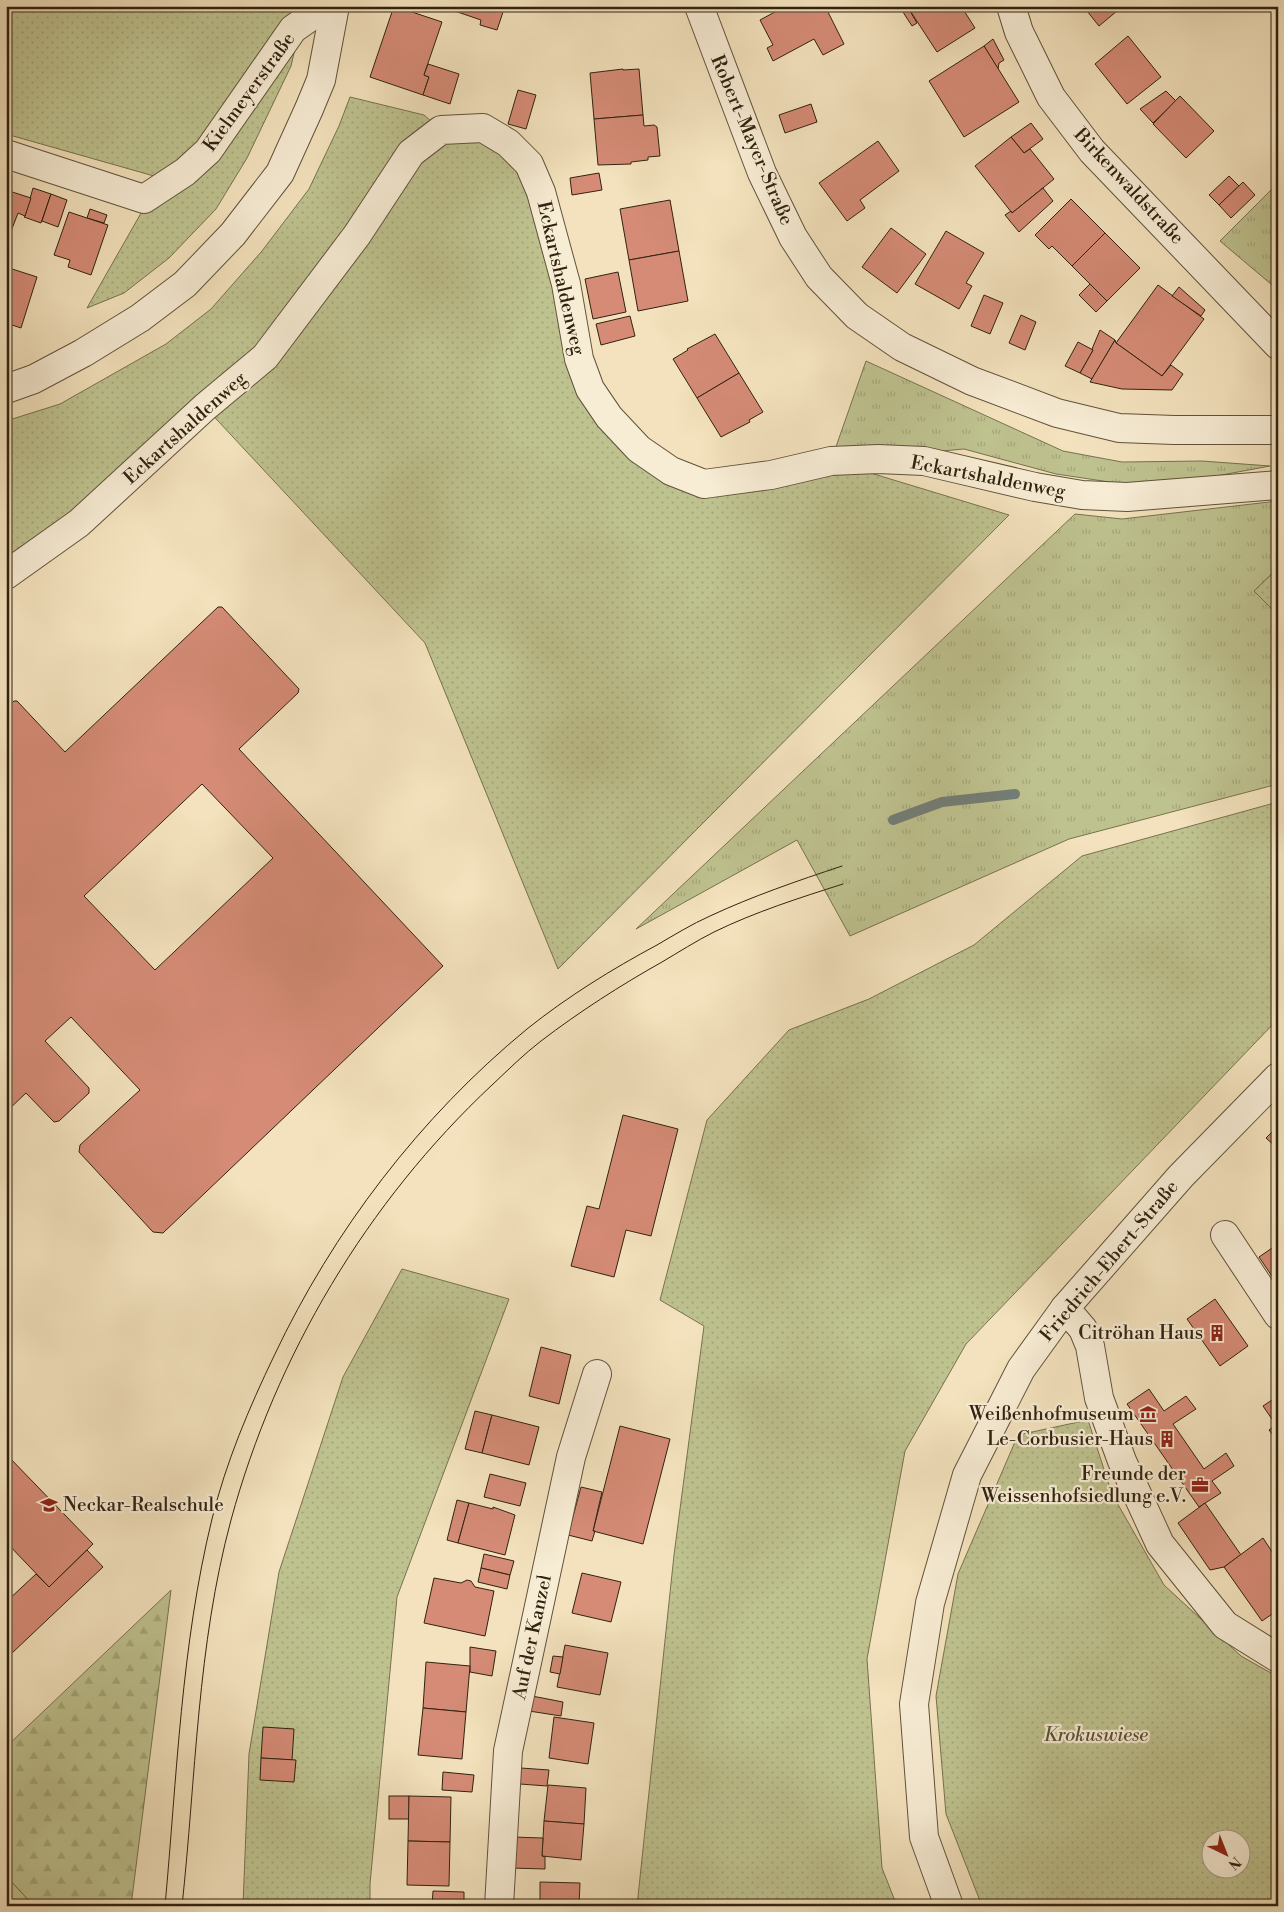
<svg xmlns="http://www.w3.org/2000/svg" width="1284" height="1912" font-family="'Libre Bodoni',serif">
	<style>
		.grass { fill: url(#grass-tufts); stroke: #777250 }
		.forest { fill: url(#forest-firs); stroke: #777250 }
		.park { fill: url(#park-dots); stroke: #777250; fill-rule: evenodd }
		.pitch { fill: #bec28f; stroke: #777250 }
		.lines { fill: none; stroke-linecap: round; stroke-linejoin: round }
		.stream { stroke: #737e77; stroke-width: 10 }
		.building { fill: #d58b76; stroke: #302210; fill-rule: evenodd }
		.minor-casing { stroke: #61523b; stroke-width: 30 }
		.tertiary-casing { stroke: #61523b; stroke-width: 30 }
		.minor { stroke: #f7ecd4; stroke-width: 28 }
		.tertiary { stroke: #f7ecd4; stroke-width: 28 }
		.tram { stroke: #302210; stroke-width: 1 }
		.labels { text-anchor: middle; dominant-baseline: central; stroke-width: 4.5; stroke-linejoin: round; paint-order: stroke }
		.street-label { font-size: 19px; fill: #302210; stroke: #f7ecd4 }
		.poi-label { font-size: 19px; fill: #302210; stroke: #f7ecd4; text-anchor: end }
		.park-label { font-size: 19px; font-style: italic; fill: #5b5236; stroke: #f7ecd4 }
	</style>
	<defs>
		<pattern id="grass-tufts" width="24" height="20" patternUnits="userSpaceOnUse" patternTransform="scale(1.25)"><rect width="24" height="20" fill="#bec28f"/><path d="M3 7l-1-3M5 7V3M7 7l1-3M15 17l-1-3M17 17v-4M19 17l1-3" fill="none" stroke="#a4a67a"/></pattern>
		<pattern id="forest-firs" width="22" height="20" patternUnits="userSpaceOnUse" patternTransform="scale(1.25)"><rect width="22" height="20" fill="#bec28f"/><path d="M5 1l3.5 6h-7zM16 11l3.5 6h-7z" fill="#a4a67a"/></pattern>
		<pattern id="park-dots" width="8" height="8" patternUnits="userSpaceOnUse" patternTransform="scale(1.25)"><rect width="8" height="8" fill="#bec28f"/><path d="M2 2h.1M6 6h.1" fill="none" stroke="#a4a67a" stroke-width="1.8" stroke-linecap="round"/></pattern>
	</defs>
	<rect width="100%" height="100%" fill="#f3e2bd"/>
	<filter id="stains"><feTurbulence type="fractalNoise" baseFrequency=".004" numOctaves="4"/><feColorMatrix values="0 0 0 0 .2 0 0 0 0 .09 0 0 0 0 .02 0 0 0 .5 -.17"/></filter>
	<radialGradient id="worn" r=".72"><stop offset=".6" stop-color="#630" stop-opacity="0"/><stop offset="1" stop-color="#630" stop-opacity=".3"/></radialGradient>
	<!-- grass -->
	<g class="grass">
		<polygon points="1278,183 1278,290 1220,241"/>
		<polygon points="866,361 1063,451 1122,462 1202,461 1270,466 1211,477 1123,484 1056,474 964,449 831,461"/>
		<polygon points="1278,501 1278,568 1254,591 1278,615 1278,784 1069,839 850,936 797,840 636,929 1075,514 1122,519"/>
	</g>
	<!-- forest -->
	<polygon class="forest" points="171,1590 131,1906 34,1906 6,1876 6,1747"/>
	<!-- park -->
	<g class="park">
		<polygon points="6,6 305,6 291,66 247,158 216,209 169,258 124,293 87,308 161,178 6,134"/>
		<polygon points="350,97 424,115 441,130 483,128 529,164 609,417 704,484 831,461 1009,515 558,969 425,643 205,407 6,575 6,421 60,404 166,344 211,309 262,251 309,189 339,126"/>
		<polygon points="1278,568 1278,615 1254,591"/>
		<polygon points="1278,802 1278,1019 966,1344 905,1451 867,1659 882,1868 897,1906 637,1906 674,1555 704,1326 660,1300 707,1120 789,1030 869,999 974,945 1082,856"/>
		<polygon points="402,1269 509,1299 397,1597 370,1884 370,1906 243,1906 249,1754 279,1572 343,1377"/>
		<path d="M1088,1420l24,74 52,91 77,71 37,21v229h-296l-36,-92 -10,-118 22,-122 60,-139zM1212,1840h30v30h-30z"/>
	</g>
	<!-- pitch -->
	<polygon class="pitch" points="6,1876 34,1906 6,1906"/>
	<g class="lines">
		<!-- stream -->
		<polyline class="stream" points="893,820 942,802 1015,794"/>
	</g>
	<!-- building -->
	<g class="building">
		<polygon points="394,6 442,22 424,75 429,77 423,95 370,77"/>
		<polygon points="440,6 505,6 497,30 480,25 481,20"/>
		<polygon points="786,6 825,6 844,44 823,55 814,39 773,61 767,48 773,45 760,20"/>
		<polygon points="907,6 961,6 975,28 937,52"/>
		<polygon points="907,6 917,23 912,26 901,9"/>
		<polygon points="1083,6 1123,6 1099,26"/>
		<polygon points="1128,36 1161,77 1127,104 1095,64"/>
		<polygon points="993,39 1004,60 999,63 998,69 984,46"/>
		<polygon points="984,46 1019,102 964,137 929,81"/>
		<polygon points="428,64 459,74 450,104 423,95 429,77 424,75"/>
		<polygon points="623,69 623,70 639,69 643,115 594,119 590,73"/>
		<polygon points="518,90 536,95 526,129 508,124"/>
		<polygon points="1166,91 1176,101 1153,123 1140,109"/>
		<polygon points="1180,96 1214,131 1186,158 1153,124"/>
		<polygon points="811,104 817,122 785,133 779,115"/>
		<polygon points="643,115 644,126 654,125 657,127 660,156 648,157 648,160 631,162 631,164 598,165 594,119"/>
		<polygon points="1031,123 1043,139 1024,153 1011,137"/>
		<polygon points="1011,137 1024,153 1030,149 1054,179 1012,213 975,166"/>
		<polygon points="878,141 899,171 860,200 865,208 847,221 819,183"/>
		<polygon points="599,173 602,190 572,195 570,178"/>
		<polygon points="1229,176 1239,186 1219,205 1209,195"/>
		<polygon points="1243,182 1255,195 1231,218 1219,205"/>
		<polygon points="33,188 51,194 41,223 24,217 25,216"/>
		<polygon points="1043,188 1053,201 1019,232 1005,215 1011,211 1012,213"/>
		<polygon points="6,190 31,198 25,216 18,213 10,234 6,233"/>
		<polygon points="51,194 67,200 58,227 42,221"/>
		<polygon points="1071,199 1105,233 1072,266 1052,246 1049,249 1035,235"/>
		<polygon points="670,200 679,251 629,260 620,209"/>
		<polygon points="90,209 107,215 104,223 87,218"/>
		<polygon points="69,212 108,225 91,275 68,267 70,260 54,255"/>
		<polygon points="891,228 926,254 897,293 862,267"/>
		<polygon points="946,231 984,253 966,283 972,286 959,309 915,284"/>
		<polygon points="1105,233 1140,268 1107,301 1072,266"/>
		<polygon points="679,251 688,301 638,311 629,260"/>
		<polygon points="6,267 37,277 21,328 6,323"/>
		<polygon points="618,272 626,312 593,319 585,279"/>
		<polygon points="1090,284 1107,301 1096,312 1079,295"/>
		<polygon points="1158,285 1204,319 1162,376 1116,343"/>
		<polygon points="1179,287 1205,310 1201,316 1172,296"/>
		<polygon points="984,295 1003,303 990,334 971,326"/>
		<polygon points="1021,315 1036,322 1025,350 1009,343"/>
		<polygon points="630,316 635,336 601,345 596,324"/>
		<polygon points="1100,330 1115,340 1092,379 1080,373 1093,350 1092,349"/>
		<polygon points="715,334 739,373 697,398 673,359 688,350 687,349"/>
		<polygon points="1115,340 1116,343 1162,376 1171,365 1183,374 1172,390 1122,389 1090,382"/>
		<polygon points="1078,342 1093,350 1080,373 1065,366"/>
		<polygon points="739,373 763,412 749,420 750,422 721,437 697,398"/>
		<path d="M218,607h4l77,82 -1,4 -59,56 204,217 -280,267 -10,-1 -74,-80 1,-7 60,-55 -69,-73 -26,24 44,47v5l-30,28 -5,1 -28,-29 -20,19v-404l8,-7h3l48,51zM202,784l71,74 -118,112 -71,-74z"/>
		<polygon points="623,1115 678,1129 651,1236 626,1230 614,1277 571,1266 587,1206 599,1209"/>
		<polygon points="1278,1126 1278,1149 1266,1138"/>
		<polygon points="1278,1244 1278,1285 1259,1257"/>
		<polygon points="1215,1299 1248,1346 1220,1366 1187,1319"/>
		<polygon points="541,1347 571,1355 559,1404 529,1396"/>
		<polygon points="1149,1389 1164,1411 1186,1396 1196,1409 1173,1424 1204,1469 1226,1453 1234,1466 1212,1481 1221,1493 1199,1507 1127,1404"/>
		<polygon points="1278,1396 1278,1442 1269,1430 1276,1425 1263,1406"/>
		<polygon points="475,1411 492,1415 482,1453 465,1449"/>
		<polygon points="492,1415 539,1427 529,1465 482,1453"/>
		<polygon points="620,1426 670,1439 643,1544 593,1531"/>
		<polygon points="6,1454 93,1544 49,1587 6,1542"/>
		<polygon points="490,1474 526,1483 520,1506 484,1497"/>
		<polygon points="581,1487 602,1492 593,1531 595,1531 592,1541 568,1535"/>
		<polygon points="457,1500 469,1503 458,1543 447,1540"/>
		<polygon points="469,1503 493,1509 493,1507 515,1515 505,1555 458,1543"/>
		<polygon points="1205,1503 1241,1555 1224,1567 1210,1570 1178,1523"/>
		<polygon points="1263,1538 1278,1561 1278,1610 1262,1621 1224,1567"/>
		<polygon points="87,1550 103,1567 11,1654 6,1649 6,1602 36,1574 49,1587"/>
		<polygon points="484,1554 514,1561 510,1575 481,1568"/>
		<polygon points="481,1568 510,1575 507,1589 478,1582"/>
		<polygon points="582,1573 621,1582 611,1622 572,1613"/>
		<polygon points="434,1578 461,1583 467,1580 471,1581 475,1587 494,1591 485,1636 424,1623"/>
		<polygon points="565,1645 608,1653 600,1695 557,1687"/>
		<polygon points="470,1647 496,1651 492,1676 470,1672"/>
		<polygon points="553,1656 563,1657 560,1674 550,1672"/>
		<polygon points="426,1662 470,1666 466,1712 423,1708"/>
		<polygon points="532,1696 563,1702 561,1716 529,1711"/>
		<polygon points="423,1708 466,1712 462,1759 418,1755"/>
		<polygon points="554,1717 594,1723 588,1764 549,1758"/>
		<polygon points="263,1727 294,1729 292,1760 261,1758"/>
		<polygon points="261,1758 296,1760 294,1782 260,1780"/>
		<polygon points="521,1768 549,1770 547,1786 520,1784"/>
		<polygon points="443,1772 474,1775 472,1792 442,1790"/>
		<polygon points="548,1785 586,1788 584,1824 544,1821"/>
		<rect x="389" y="1796" width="20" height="23"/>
		<polygon points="409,1796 451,1797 450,1842 408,1841"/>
		<polygon points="544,1821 584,1824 581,1860 542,1856"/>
		<polygon points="512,1837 543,1838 542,1856 545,1857 545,1869 511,1868"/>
		<polygon points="408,1841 450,1842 449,1886 407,1885"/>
		<polygon points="540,1882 580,1883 579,1906 540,1906"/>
		<polygon points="433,1891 464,1892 464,1906 432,1906"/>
	</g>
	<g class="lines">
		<!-- minor casing -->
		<g class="minor-casing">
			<g id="minor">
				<polyline points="6,154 144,199 185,172 208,151 293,29 326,6"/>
				<polyline points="6,575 79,523 205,407 265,357 357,235 411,153 441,130 483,128 508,143 529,164 541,192 566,284 579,359 590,389 609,417 639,449 671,471 704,484 771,475 831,461 878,459 924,461 1035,487 1082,495 1127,497 1278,485"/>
				<polyline points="1225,1235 1278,1315"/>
				<polyline points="1065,1308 1083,1329 1090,1346 1099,1398 1122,1461 1160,1544 1225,1625 1278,1658"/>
				<polyline points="499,1906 508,1751 571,1457 597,1374"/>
				<polyline points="949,1906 924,1837 914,1704 930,1603 967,1475 1021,1369 1065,1308 1181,1176 1278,1077"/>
			</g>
		</g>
		<!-- tertiary casing -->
		<g class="tertiary-casing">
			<g id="tertiary">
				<polyline points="699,6 762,173 793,237 819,277 857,316 902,347 972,381 1057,413 1119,428 1174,430 1278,430"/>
				<polyline points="1011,6 1019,32 1051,97 1092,151 1278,345"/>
				<polyline points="6,389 34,379 83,353 140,318 185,284 233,234 280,173 309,109 321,80 335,6"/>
			</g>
		</g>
		<!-- minor -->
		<use href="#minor" class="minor"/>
		<!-- tertiary -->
		<use href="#tertiary" class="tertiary"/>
		<!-- tram -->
		<g class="tram">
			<path d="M165,1906c12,-130 16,-260 47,-387 14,-57 37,-111 62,-163 59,-125 146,-239 253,-327 40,-32 85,-60 130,-84 17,-10 35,-21 53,-29 43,-20 87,-35 132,-50"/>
			<path d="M182,1906c14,-129 15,-260 49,-386 45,-165 136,-318 261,-435 16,-15 32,-31 49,-44 38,-29 80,-56 121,-79 17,-10 34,-21 52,-30 41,-20 85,-34 129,-48"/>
		</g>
	</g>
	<!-- icons -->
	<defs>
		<g id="building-bare" transform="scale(1.35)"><path d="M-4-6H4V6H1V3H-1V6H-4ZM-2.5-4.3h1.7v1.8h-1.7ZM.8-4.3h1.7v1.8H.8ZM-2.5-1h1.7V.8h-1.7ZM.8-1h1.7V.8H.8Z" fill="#8f2418" stroke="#f7ecd4" stroke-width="2.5" paint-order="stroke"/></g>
		<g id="museum-bare" transform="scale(1.35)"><path d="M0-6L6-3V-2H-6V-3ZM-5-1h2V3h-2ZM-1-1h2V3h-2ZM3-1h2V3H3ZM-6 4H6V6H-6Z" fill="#8f2418" stroke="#f7ecd4" stroke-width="2.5" paint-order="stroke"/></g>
		<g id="office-bare" transform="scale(1.35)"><path d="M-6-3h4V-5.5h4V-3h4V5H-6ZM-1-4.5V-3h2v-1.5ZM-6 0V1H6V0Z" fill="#8f2418" stroke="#f7ecd4" stroke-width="2.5" paint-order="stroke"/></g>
		<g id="school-bare" transform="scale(1.35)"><path d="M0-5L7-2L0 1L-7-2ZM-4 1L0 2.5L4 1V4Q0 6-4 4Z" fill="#8f2418" stroke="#f7ecd4" stroke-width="2.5" paint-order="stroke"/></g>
	</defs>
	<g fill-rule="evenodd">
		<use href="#building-bare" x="1217" y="1333"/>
		<use href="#museum-bare" x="1148" y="1414"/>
		<use href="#building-bare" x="1167" y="1439"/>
		<use href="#office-bare" x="1200" y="1485"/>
		<use href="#school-bare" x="49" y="1505"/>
	</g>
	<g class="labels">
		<!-- street labels -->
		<g class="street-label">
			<text transform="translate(249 92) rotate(-54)">Kielmeyerstraße</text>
			<text transform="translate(752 140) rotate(67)">Robert-Mayer-Straße</text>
			<text transform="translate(1129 186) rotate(47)">Birkenwaldstraße</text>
			<text transform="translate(561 278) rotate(77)">Eckartshaldenweg</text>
			<text transform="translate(185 428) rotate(-42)">Eckartshaldenweg</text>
			<text transform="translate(988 477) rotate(11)">Eckartshaldenweg</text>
			<text transform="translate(1109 1261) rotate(-50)">Friedrich-Ebert-Straße</text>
			<text transform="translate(532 1637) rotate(-78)">Auf der Kanzel</text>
		</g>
		<!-- poi labels -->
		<g class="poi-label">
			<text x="1203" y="1333">Citröhan Haus</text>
			<text x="1134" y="1414">Weißenhofmuseum</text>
			<text x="1153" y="1439">Le-Corbusier-Haus</text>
			<text x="1186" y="1474">Freunde der<tspan x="1186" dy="22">Weissenhofsiedlung e.V.</tspan></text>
			<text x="63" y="1505" text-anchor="start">Neckar-Realschule</text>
		</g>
		<!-- park labels -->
		<g class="park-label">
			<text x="1096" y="1735">Krokuswiese</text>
		</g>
	</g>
	<!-- margin -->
	<rect width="1284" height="1912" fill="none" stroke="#f3e2bd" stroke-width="25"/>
	<rect x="8" y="8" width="1269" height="1897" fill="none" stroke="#302210" stroke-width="2.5"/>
	<rect x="12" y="12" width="1259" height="1887" fill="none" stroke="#302210"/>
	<!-- north arrow -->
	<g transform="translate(1226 1854) rotate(137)"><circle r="24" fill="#f7ecd4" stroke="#a79b86"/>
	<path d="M0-4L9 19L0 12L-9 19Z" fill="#8f2418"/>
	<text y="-8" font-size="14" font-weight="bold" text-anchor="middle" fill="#302210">N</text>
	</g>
	<rect width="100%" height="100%" filter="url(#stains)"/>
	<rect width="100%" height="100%" fill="url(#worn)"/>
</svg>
